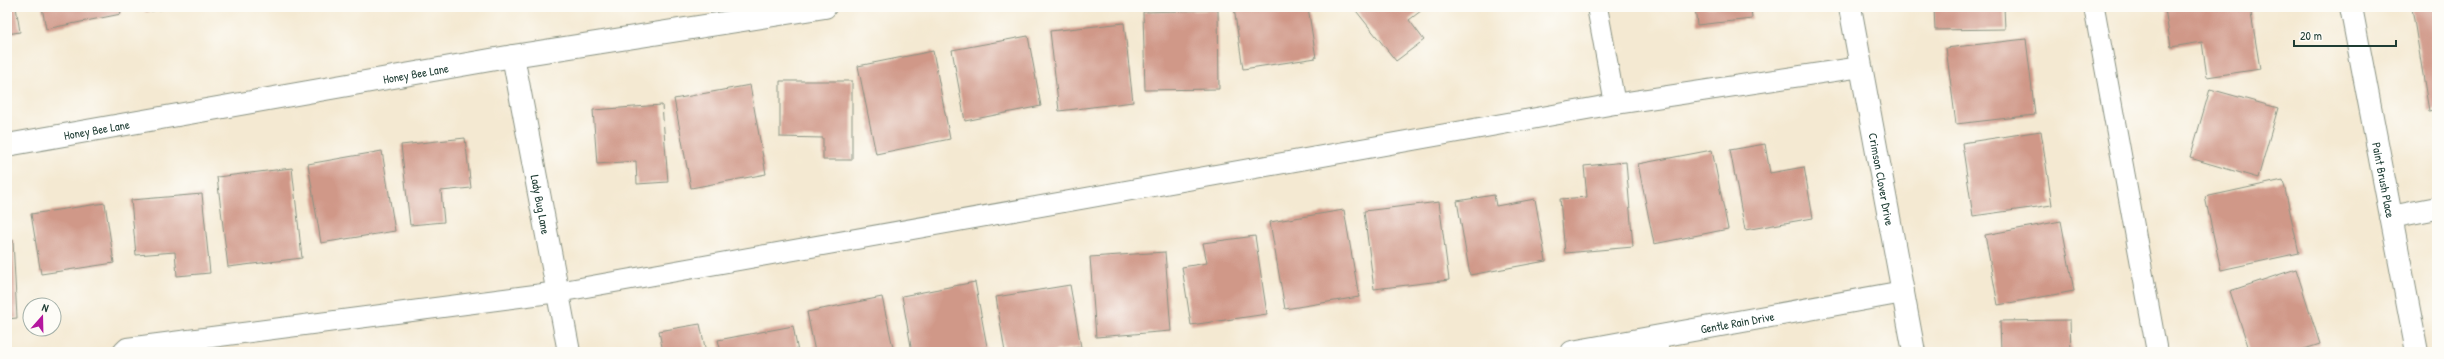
<svg xmlns="http://www.w3.org/2000/svg" width="2444" height="359" font-family="'Patrick Hand',sans-serif">
	<style>
		.building { fill: #d09888 }
		.lines { fill: none; stroke-linecap: round; stroke-linejoin: round }
		.lane-casing { stroke: #8a9383; stroke-width: 22 }
		.street-casing { stroke: #8a9383; stroke-width: 24 }
		.lane { stroke: #fff; stroke-width: 20 }
		.street { stroke: #fff; stroke-width: 22 }
		.labels { text-anchor: middle; dominant-baseline: central; stroke-width: 4; stroke-linejoin: round; paint-order: stroke }
		.street-label { font-size: 12px; fill: #1f3d34; stroke: #fdfcf7 }
	</style>
	<rect width="100%" height="100%" fill="#fdfcf7"/>
	<filter id="ink" filterUnits="userSpaceOnUse"><feTurbulence type="fractalNoise" baseFrequency=".025" numOctaves="2"/><feDisplacementMap in="SourceGraphic" scale="8" xChannelSelector="R" yChannelSelector="G"/><feConvolveMatrix kernelMatrix="1 2 1 2 8 2 1 2 1" color-interpolation-filters="sRGB"/></filter>
	<filter id="wash" filterUnits="userSpaceOnUse"><feTurbulence type="fractalNoise" baseFrequency=".012" numOctaves="4" result="noise"/><feDisplacementMap in="SourceGraphic" scale="16" xChannelSelector="R" yChannelSelector="G"/><feGaussianBlur stdDeviation="0.9" result="paint"/><feColorMatrix in="noise" values="0 0 0 0 0 0 0 0 0 0 0 0 0 0 0 0 0 1.4 0 .05"/><feComposite in="paint" operator="in"/></filter>
	<g filter="url(#wash)">
		<rect width="100%" height="100%" fill="#f4e9d2"/>
		<g id="blocks">
			<!-- building -->
			<g class="building">
				<polygon points="7,7 16,7 20,32 7,34"/>
				<polygon points="42,7 119,7 121,14 46,29"/>
				<polygon points="144,7 172,7 172,8 145,12"/>
				<polygon points="1244,7 1308,7 1316,58 1243,69 1234,8"/>
				<polygon points="1353,7 1426,7 1409,20 1424,40 1396,61"/>
				<polygon points="1695,7 1751,7 1752,19 1697,25"/>
				<polygon points="1934,7 2004,7 2005,29 1935,30"/>
				<polygon points="2180,7 2250,7 2260,69 2207,77 2202,42 2171,47 2165,9"/>
				<polygon points="2420,7 2437,7 2437,109 2429,111 2412,8"/>
				<polygon points="1218,10 1219,89 1145,90 1143,12"/>
				<polygon points="1124,23 1133,102 1059,111 1050,31"/>
				<polygon points="1028,36 1041,106 965,121 952,50"/>
				<polygon points="2026,39 2035,115 1956,124 1946,48"/>
				<polygon points="933,51 950,139 876,154 858,66"/>
				<polygon points="780,81 852,81 852,160 823,160 823,138 780,137"/>
				<polygon points="750,85 766,174 691,188 674,99"/>
				<polygon points="2210,89 2278,108 2258,178 2190,158"/>
				<polygon points="662,105 668,182 637,184 636,161 597,164 593,110"/>
				<polygon points="2041,131 2052,205 1973,216 1962,143"/>
				<polygon points="465,138 471,188 441,191 444,222 410,225 401,145"/>
				<polygon points="1765,144 1770,173 1804,167 1813,218 1745,230 1730,150"/>
				<polygon points="1712,150 1728,229 1654,244 1638,164"/>
				<polygon points="382,151 395,231 321,243 308,164"/>
				<polygon points="1626,162 1633,247 1565,253 1560,199 1587,197 1584,166"/>
				<polygon points="292,168 302,258 228,267 217,177"/>
				<polygon points="2283,180 2299,253 2221,270 2205,197"/>
				<polygon points="202,194 210,273 177,276 175,252 136,255 131,200"/>
				<polygon points="1494,195 1496,206 1535,199 1546,261 1470,275 1457,201"/>
				<polygon points="1439,202 1449,280 1374,289 1364,211"/>
				<polygon points="105,203 114,263 41,274 31,214"/>
				<polygon points="1344,210 1359,297 1285,309 1270,222"/>
				<polygon points="2061,221 2074,291 1998,305 1985,235"/>
				<polygon points="1255,236 1267,314 1191,325 1182,267 1207,263 1203,243"/>
				<polygon points="7,240 13,240 17,318 7,319"/>
				<polygon points="1165,252 1171,331 1096,337 1090,257"/>
				<polygon points="2296,269 2320,344 2295,352 2250,352 2230,291"/>
				<polygon points="975,282 988,352 912,352 902,296"/>
				<polygon points="1070,285 1081,347 1049,352 1005,352 996,297"/>
				<polygon points="882,297 894,352 815,352 807,312"/>
				<polygon points="2070,320 2071,352 2001,352 2000,321"/>
				<polygon points="700,324 706,352 663,352 659,331"/>
				<polygon points="793,326 798,352 721,352 718,340"/>
			</g>
		</g>
	</g>
	<g filter="url(#ink)">
		<use href="#blocks" fill-opacity="0" stroke="#8a9383" stroke-width="1"/>
		<g class="lines">
			<!-- lane casing -->
			<g class="lane-casing">
				<g id="lane">
					<polyline points="1597,7 1615,104"/>
					<polyline points="2094,7 2157,352"/>
					<polyline points="1656,337 1659,352"/>
					<polyline points="123,352 127,348 558,292 1615,104 1861,67"/>
				</g>
			</g>
			<!-- street casing -->
			<g class="street-casing">
				<g id="street">
					<path id="s1" d="M1850,7l64,345"/>
					<path id="s2" d="M2351,7l66,345"/>
					<path id="s3" d="M513,56l56,296"/>
					<path id="s4" d="M7,145l506,-89 312,-49"/>
					<polyline points="2391,217 2437,208"/>
					<path id="s5" d="M1572,352l331,-60"/>
				</g>
			</g>
			<!-- lane -->
			<use href="#lane" class="lane"/>
			<!-- street -->
			<use href="#street" class="street"/>
		</g>
	</g>
	<g class="labels">
		<!-- street labels -->
		<g class="street-label">
			<text stroke="none"><textPath href="#s4" startOffset="415">Honey Bee Lane</textPath></text>
			<text stroke="none"><textPath href="#s4" startOffset="91">Honey Bee Lane</textPath></text>
			<text stroke="none"><textPath href="#s1" startOffset="175">Crimson Clover Drive</textPath></text>
			<text stroke="none"><textPath href="#s2" startOffset="176">Paint Brush Place</textPath></text>
			<text stroke="none"><textPath href="#s3" startOffset="151">Lady Bug Lane</textPath></text>
			<text stroke="none"><textPath href="#s5" startOffset="168">Gentle Rain Drive</textPath></text>
		</g>
	</g>
	<!-- margin -->
	<rect width="2444" height="359" fill="none" stroke="#fdfcf7" stroke-width="24"/>
	<!-- north arrow -->
	<g transform="translate(42 317) rotate(20)"><circle r="19" fill="#fdfcf7" stroke="#a4b0a9"/>
	<path d="M0-3L7 15L0 10L-7 15Z" fill="#b5179e"/>
	<text y="-6" font-size="11" font-weight="bold" text-anchor="middle" fill="#1f3d34">N</text>
	</g>
	<!-- scale -->
	<path d="M2294 40v6h102v-6" fill="none" stroke="#1f3d34" stroke-width="2"/>
	<text x="2300" y="40" font-size="12" fill="#1f3d34" stroke="#fdfcf7" stroke-width="3" paint-order="stroke">20 m</text>
</svg>
